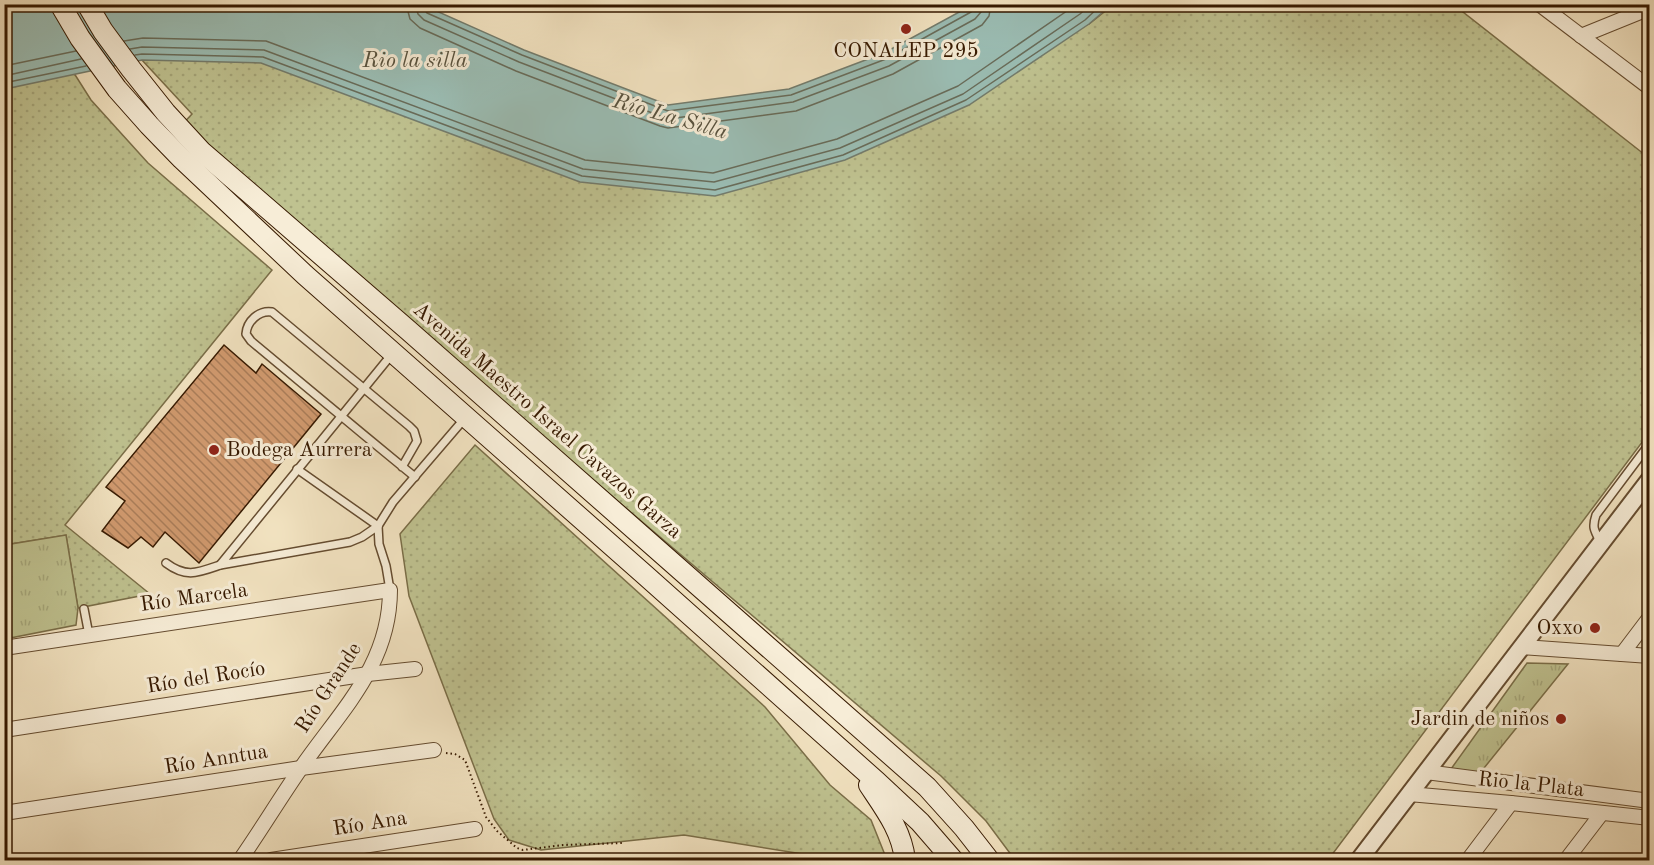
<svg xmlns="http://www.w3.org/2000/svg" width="1654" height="865" font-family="'Old Standard TT',serif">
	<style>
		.grass { fill: url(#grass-dots); stroke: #7a6e48; stroke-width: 1.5 }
		.park { fill: url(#park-tufts); stroke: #7a6e48; stroke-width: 1.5 }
		.water { fill: #9bbeb5; stroke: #737c6d; stroke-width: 1.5 }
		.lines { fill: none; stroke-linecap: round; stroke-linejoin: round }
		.shore { stroke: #686c5a; stroke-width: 1.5 }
		.building { fill: url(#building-back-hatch); stroke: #361900; stroke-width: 1.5 }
		.service-casing { stroke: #654c30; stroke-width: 10 }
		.minor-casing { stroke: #654c30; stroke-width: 16 }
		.tertiary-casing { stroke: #654c30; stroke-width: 20 }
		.secondary-casing { stroke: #361900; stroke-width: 22 }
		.path { stroke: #361900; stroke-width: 2; stroke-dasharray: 1.5 3; stroke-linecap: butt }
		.service { stroke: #f7edd7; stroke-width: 7 }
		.minor { stroke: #f7edd7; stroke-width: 14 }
		.tertiary { stroke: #f7edd7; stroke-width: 16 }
		.secondary { stroke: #f7edd7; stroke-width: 20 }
		.poi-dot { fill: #8f2418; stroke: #f7edd7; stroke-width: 2 }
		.labels { text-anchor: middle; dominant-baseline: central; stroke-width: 6; stroke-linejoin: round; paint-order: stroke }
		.poi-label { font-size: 21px; fill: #361900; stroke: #f7edd7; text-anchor: end }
		.street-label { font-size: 21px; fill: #361900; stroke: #f7edd7 }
		.water-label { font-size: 22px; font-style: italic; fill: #59533f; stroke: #f7edd7 }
	</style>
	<defs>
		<pattern id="grass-dots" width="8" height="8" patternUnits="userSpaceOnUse" patternTransform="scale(1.5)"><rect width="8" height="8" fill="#bfc290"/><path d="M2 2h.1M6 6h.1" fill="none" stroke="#a5a67a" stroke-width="1.8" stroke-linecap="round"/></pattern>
		<pattern id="park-tufts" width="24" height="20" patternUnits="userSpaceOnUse" patternTransform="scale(1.5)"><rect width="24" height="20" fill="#bfc290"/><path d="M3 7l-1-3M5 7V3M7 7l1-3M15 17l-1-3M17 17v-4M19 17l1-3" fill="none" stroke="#a5a67a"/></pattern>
		<pattern id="building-back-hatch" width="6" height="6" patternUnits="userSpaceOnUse" patternTransform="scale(1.5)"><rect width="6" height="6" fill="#d19a6f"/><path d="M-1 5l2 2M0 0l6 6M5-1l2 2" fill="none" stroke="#aa7d59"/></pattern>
	</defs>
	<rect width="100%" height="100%" fill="#f3e4c2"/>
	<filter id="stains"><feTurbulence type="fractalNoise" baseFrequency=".00333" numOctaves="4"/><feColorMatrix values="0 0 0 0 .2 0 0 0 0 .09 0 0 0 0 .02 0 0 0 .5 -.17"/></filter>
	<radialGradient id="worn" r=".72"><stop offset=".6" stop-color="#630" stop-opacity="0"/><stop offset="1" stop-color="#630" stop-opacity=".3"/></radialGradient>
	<!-- grass -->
	<g class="grass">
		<polygon points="1113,5 1454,5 1649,158 1649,433 1328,860 1015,860 986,821 941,776 179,128 192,114 142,60 268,16 634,164 1089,24"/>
		<polygon points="46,29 91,100 148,163 272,270 65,525 150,594 78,608 66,535 5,545 5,46"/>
		<polygon points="475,445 765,707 830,785 871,820 887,860 840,860 684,835 541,850 509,840 494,819 409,596 400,534"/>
	</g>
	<!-- park -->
	<g class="park">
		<polygon points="66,535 78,608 76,625 5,639 5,545"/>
		<polygon points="1527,663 1568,664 1480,773 1451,769"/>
	</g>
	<!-- water -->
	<polygon class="water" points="4,5 423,5 524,50 668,105 789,89 884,53 972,5 1111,5 1089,24 969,105 845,160 715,196 580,182 261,63 142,60 5,89"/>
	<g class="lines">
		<!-- shore -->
		<g class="shore">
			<polyline points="406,4 410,19 420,28 516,71 660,126 668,128 796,111 893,74 982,25 989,16 991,4"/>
			<polyline points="415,4 418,14 424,20 519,62 668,119 793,102 889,66 975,19 981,12 982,4"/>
			<polyline points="423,4 424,9 427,13 522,55 668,111 791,95 886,59 971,12 974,9 975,4"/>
			<polyline points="124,41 143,38 266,41 585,160 713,173 837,139 958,86 1077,4"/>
			<polyline points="130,49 142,47 264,50 583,169 714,182 840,148 963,94 1080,14 1091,4"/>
			<polyline points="135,55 142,54 263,57 582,176 715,190 843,155 966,100 1085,20 1102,4"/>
			<polyline points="4,66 76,51"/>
			<polyline points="4,76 81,59"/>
			<polyline points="4,83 86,66"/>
		</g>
	</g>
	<!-- building -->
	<polygon class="building" points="224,345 256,373 262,364 321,414 199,563 165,532 153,547 141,537 128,548 102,531 125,501 106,487"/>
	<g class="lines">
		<!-- service casing -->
		<g class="service-casing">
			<g id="service">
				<path d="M402,467l15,-26 -3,-10 -5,-5 -137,-114c-13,-2 -25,9 -26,22l5,7c54,45 109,91 164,136"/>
				<polyline points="297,469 378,526"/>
				<polyline points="378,526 362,537 350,542 220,565 392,354"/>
				<path d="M1600,541c-6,-11 -8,-14 -4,-26l54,-72"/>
				<path d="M166,563c20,15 31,10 54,2"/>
				<polyline points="390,590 386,566 379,544 378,526 393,502 465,418"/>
				<polyline points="84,609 89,635"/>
			</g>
		</g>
		<!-- minor casing -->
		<g class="minor-casing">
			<g id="minor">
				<polyline points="1539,4 1650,88"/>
				<polyline points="1581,36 1650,8"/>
				<polyline points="1522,647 1650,656"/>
				<path d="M4,648l386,-58c0,75 -49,120 -89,178 -21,30 -40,62 -61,92"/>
				<polyline points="1622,654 1650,617"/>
				<polyline points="4,730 368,674 415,669"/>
				<polyline points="1426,772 1650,801"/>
				<polyline points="1409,794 1511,803 1650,818"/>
				<polyline points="4,813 301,768 434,750"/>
				<polyline points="271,860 475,829"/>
				<polyline points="1468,860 1511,803"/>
				<polyline points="1566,860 1602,813"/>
			</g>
		</g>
		<!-- tertiary casing -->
		<g class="tertiary-casing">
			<polyline id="tertiary" points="1359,860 1650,479"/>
		</g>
		<!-- secondary casing -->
		<g class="secondary-casing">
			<g id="secondary">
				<polyline points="60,4 80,38 117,89 149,125 182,159 305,275 645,575 876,781 920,822 953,860"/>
				<polyline points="87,4 103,31 131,69 166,113 201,151 408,330 927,787 964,828 989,860"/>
				<path d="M869,785c16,24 33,46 36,75"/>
			</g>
		</g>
		<!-- path -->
		<polyline class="path" points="446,753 455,754 465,760 486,817 497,831 517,848 523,850 563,845 623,843"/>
		<!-- service -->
		<use href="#service" class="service"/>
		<!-- minor -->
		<use href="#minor" class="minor"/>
		<!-- tertiary -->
		<use href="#tertiary" class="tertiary"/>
		<!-- secondary -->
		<use href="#secondary" class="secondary"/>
	</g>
	<!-- markers -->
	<g class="poi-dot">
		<circle cx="906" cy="29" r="6"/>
		<circle cx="214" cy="450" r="6"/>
		<circle cx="1595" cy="628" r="6"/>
		<circle cx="1561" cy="719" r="6"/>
	</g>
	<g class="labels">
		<!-- poi labels -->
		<g class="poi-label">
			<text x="906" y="51" text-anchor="middle">CONALEP 295</text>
			<text x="226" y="450" text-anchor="start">Bodega Aurrera</text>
			<text x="1583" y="628">Oxxo</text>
			<text x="1549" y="719">Jardin de niños</text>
		</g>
		<!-- street labels -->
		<g class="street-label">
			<text transform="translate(547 421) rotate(41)">Avenida Maestro Israel Cavazos Garza</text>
			<text transform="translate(194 598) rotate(-8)">Río Marcela</text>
			<text transform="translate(206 678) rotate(-9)">Río del Rocío</text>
			<text transform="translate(329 688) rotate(-57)">Río Grande</text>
			<text transform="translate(216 760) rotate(-9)">Río Anntua</text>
			<text transform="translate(1531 785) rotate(6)">Rio la Plata</text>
			<text transform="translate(370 824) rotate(-9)">Río Ana</text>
		</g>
		<!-- water labels -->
		<g class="water-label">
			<text x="415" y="61">Rio la silla</text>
			<text transform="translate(670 117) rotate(16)">Río La Silla</text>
		</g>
	</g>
	<!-- margin -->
	<rect width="1654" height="865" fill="none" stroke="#f3e4c2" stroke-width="24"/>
	<rect x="6" y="6" width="1642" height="853" fill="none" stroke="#361900" stroke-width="3"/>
	<rect x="12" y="12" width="1630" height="841" fill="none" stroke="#361900" stroke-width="1.5"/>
	<rect width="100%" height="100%" filter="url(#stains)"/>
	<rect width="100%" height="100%" fill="url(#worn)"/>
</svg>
